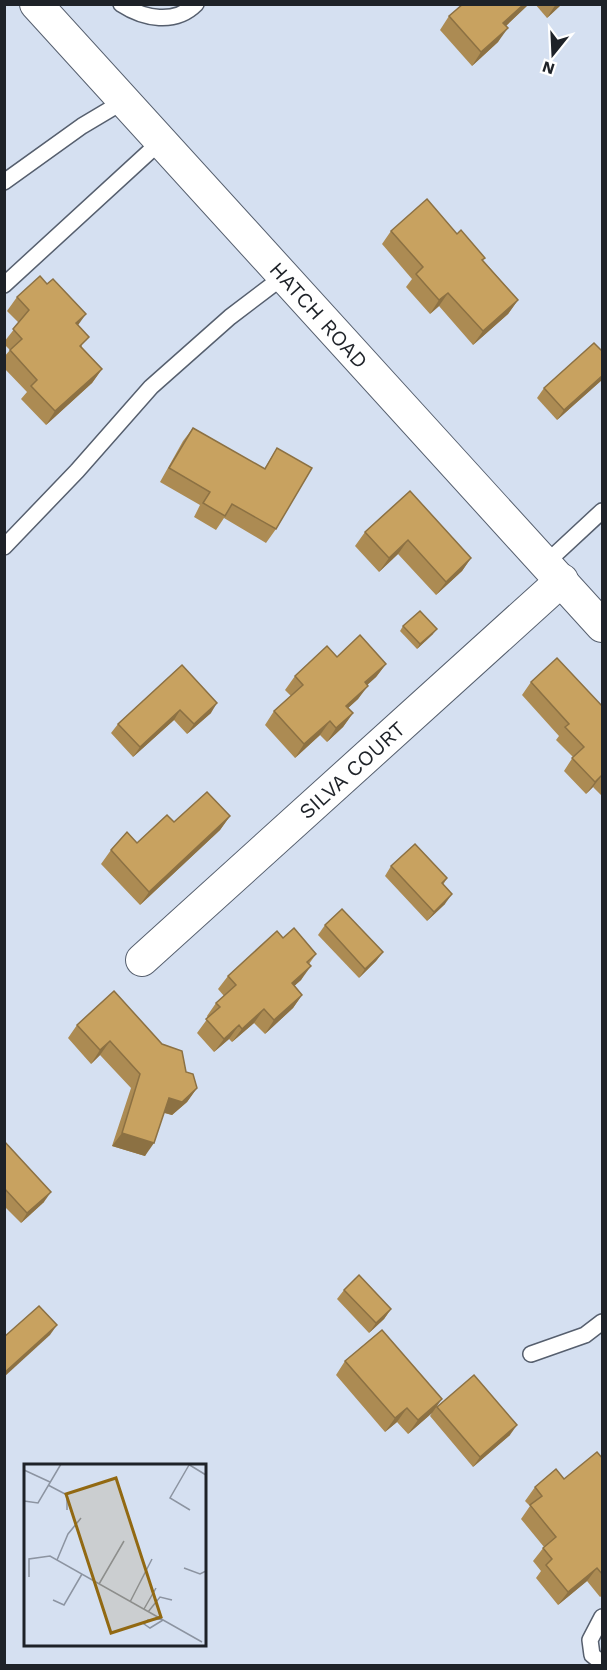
<svg xmlns="http://www.w3.org/2000/svg" width="607" height="1670" font-family="'Work Sans',sans-serif">
	<style>
		.lines { fill: none; stroke-linecap: round; stroke-linejoin: round }
		.lane-casing { stroke: #565f6e; stroke-width: 18 }
		.street-casing { stroke: #565f6e; stroke-width: 34 }
		.lane { stroke: #fff; stroke-width: 15 }
		.street { stroke: #fff; stroke-width: 32 }
		.wall { fill: #ac8b53 }
		.shaded-wall { fill: #8c7143 }
		.building { fill: #c8a260; stroke: #8c7143; stroke-width: 1.5 }
		.labels { text-anchor: middle; dominant-baseline: central; stroke-width: 4.5; stroke-linejoin: round; paint-order: stroke }
		.street-label { font-size: 21px; fill: #1e2228; stroke: #fff }
		.inset-road { fill: none; stroke: #8c94a1; stroke-width: 1.5 }
		.view { fill: #926912; fill-opacity: 0.15; stroke: #926912; stroke-width: 3 }
		.inset-edge { fill: none; stroke: #1e2228; stroke-width: 3 }
	</style>
	<rect width="100%" height="100%" fill="#d5e0f1"/>
	<g class="lines">
		<!-- lane casing -->
		<g class="lane-casing">
			<g id="lane">
				<path d="M121,4c23,15 54,21 75,0"/>
				<polyline points="4,182 82,126 124,101"/>
				<polyline points="4,285 161,141"/>
				<polyline points="4,547 77,471 151,387 230,317 284,276"/>
				<polyline points="546,563 602,511"/>
				<polyline points="531,1354 585,1335 602,1322"/>
				<polyline points="602,1617 590,1640 592,1655 602,1663"/>
			</g>
		</g>
		<!-- street casing -->
		<g class="street-casing">
			<g id="street">
				<polyline points="36,4 602,626"/>
				<polyline points="142,960 562,580"/>
			</g>
		</g>
		<!-- lane -->
		<use href="#lane" class="lane"/>
		<!-- street -->
		<use href="#street" class="street"/>
	</g>
	<!-- wall -->
	<g class="wall">
		<polygon points="463,4 529,4 506,26 498,42 472,66 440,30 449,16"/>
		<polygon points="535,4 562,4 547,18"/>
		<polygon points="391,231 457,234 483,260 518,300 508,314 473,345 439,306 430,314 406,287 412,279 382,244"/>
		<polygon points="17,297 78,325 82,347 102,369 92,383 46,425 21,399 27,392 4,368 4,357 10,350 4,344 4,342 19,323 7,311"/>
		<polygon points="603,379 557,420 537,398 544,388"/>
		<polygon points="193,428 264,469 277,448 276,529 266,543 224,518 216,530 194,517 200,505 160,482 183,441"/>
		<polygon points="410,491 471,558 462,571 436,595 398,554 379,572 355,546 365,532"/>
		<polygon points="403,626 433,634 417,649 400,631"/>
		<polygon points="337,657 386,664 376,677 367,685 358,699 348,708 353,713 343,727 327,742 320,735 295,758 265,725 274,711 291,696 285,690 295,676"/>
		<polygon points="182,665 211,713 187,734 174,720 133,757 111,733 118,724"/>
		<polygon points="531,682 603,707 603,797 593,787 586,794 564,771 573,757 556,740 559,736 522,695"/>
		<polygon points="230,816 220,830 140,905 101,864 111,850 137,843 174,822"/>
		<polygon points="391,866 447,878 443,885 445,904 427,921 385,876"/>
		<polygon points="325,925 383,952 376,961 359,978 318,935"/>
		<polygon points="283,938 316,954 309,964 301,980 294,986 302,995 293,1008 265,1034 254,1023 232,1042 229,1039 214,1052 197,1033 208,1018 207,1016 216,1003 224,996 218,989 228,976"/>
		<polygon points="77,1025 186,1072 197,1088 187,1102 172,1115 164,1113 145,1156 112,1146 131,1088 100,1055 91,1064 68,1038"/>
		<polygon points="4,1141 44,1202 21,1223 4,1206"/>
		<polygon points="344,1290 391,1309 384,1319 369,1333 337,1299"/>
		<polygon points="345,1361 438,1406 510,1435 473,1467 430,1416 432,1413 408,1434 397,1422 385,1432 336,1375"/>
		<polygon points="603,1459 603,1595 600,1597 587,1581 558,1605 536,1578 541,1571 533,1561 544,1547 521,1519 530,1506 525,1501 535,1487 564,1479"/>
	</g>
	<!-- shaded-wall -->
	<g class="shaded-wall">
		<polygon points="524,4 529,4 494,37 503,23"/>
		<polygon points="556,4 562,4 547,18"/>
		<polygon points="508,28 498,42 472,66 481,52"/>
		<polygon points="448,293 439,306 430,314 439,300"/>
		<polygon points="518,300 508,314 473,345 483,331"/>
		<polygon points="86,314 76,328 76,323"/>
		<polygon points="102,369 92,383 46,425 55,411"/>
		<polygon points="603,375 603,379 557,420 564,410"/>
		<polygon points="408,540 398,554 379,572 389,558"/>
		<polygon points="471,558 462,571 436,595 446,582"/>
		<polygon points="437,629 433,634 417,649 420,644"/>
		<polygon points="386,664 376,677 355,696 365,682"/>
		<polygon points="368,686 358,699 336,719 346,706"/>
		<polygon points="217,703 211,713 187,734 194,724"/>
		<polygon points="180,710 174,720 133,757 140,747"/>
		<polygon points="353,713 343,727 327,742 336,728"/>
		<polygon points="330,721 320,735 295,758 304,744"/>
		<polygon points="602,775 593,787 586,794 595,782"/>
		<polygon points="230,816 220,830 140,905 149,892"/>
		<polygon points="452,894 445,904 427,921 434,912"/>
		<polygon points="383,952 376,961 359,978 365,969"/>
		<polygon points="311,966 301,980 282,997 292,983"/>
		<polygon points="302,995 293,1008 265,1034 274,1020"/>
		<polygon points="264,1009 254,1023 232,1042 242,1029"/>
		<polygon points="239,1025 229,1039 214,1052 224,1039"/>
		<polygon points="110,1041 100,1055 91,1064 100,1050"/>
		<polygon points="197,1088 187,1102 172,1115 159,1111 169,1098"/>
		<polygon points="122,1133 154,1143 145,1156 112,1146"/>
		<polygon points="51,1192 44,1202 21,1223 27,1213"/>
		<polygon points="391,1309 384,1319 369,1333 376,1323"/>
		<polygon points="57,1325 50,1335 4,1377 4,1373"/>
		<polygon points="442,1399 432,1413 408,1434 418,1420"/>
		<polygon points="407,1408 397,1422 385,1432 395,1418"/>
		<polygon points="517,1425 510,1435 473,1467 480,1457"/>
		<polygon points="597,1568 587,1581 558,1605 568,1592"/>
	</g>
	<!-- building -->
	<g class="building">
		<polygon points="463,4 524,4 503,23 508,28 481,52 449,16"/>
		<polygon points="427,199 457,234 461,230 485,258 482,260 518,300 483,331 448,293 439,300 416,274 423,267 391,231"/>
		<polygon points="40,276 47,284 53,279 86,314 76,323 89,337 80,346 102,369 55,411 31,386 37,380 10,350 22,339 13,329 29,310 17,297"/>
		<polygon points="594,343 603,352 603,375 564,410 544,388"/>
		<polygon points="193,428 265,469 277,448 312,468 276,529 232,504 225,516 203,503 210,492 169,468"/>
		<polygon points="410,491 471,558 446,582 408,540 389,558 365,532"/>
		<polygon points="420,611 437,629 420,644 403,626"/>
		<polygon points="360,635 386,664 365,682 368,686 346,706 353,713 336,728 330,721 304,744 274,711 303,685 295,676 327,646 337,657"/>
		<polygon points="557,658 603,707 603,776 602,775 595,782 572,758 584,747 565,727 569,724 531,682"/>
		<polygon points="182,665 217,703 194,724 180,710 140,747 118,724"/>
		<polygon points="207,792 230,816 149,892 111,850 127,832 137,843 167,815 174,822"/>
		<polygon points="415,844 447,878 442,883 452,894 434,912 391,866"/>
		<polygon points="342,909 383,952 365,969 325,925"/>
		<polygon points="294,928 316,954 307,962 311,966 292,983 302,995 274,1020 264,1009 242,1029 239,1025 224,1039 206,1019 220,1007 216,1003 236,985 228,976 277,931 283,938"/>
		<polygon points="114,991 162,1044 182,1051 186,1072 193,1074 197,1088 182,1102 169,1098 154,1143 122,1133 140,1074 110,1041 100,1050 77,1025"/>
		<polygon points="4,1141 51,1192 27,1213 4,1188"/>
		<polygon points="359,1275 391,1309 376,1323 344,1290"/>
		<polygon points="39,1306 57,1325 4,1373 4,1337"/>
		<polygon points="382,1330 442,1399 418,1420 407,1408 395,1418 345,1361"/>
		<polygon points="474,1375 517,1425 480,1457 437,1407"/>
		<polygon points="597,1452 603,1459 603,1575 597,1568 568,1592 546,1565 552,1559 543,1548 556,1537 530,1505 542,1496 535,1487 556,1469 564,1479"/>
	</g>
	<g class="labels">
		<!-- street labels -->
		<g class="street-label">
			<text transform="translate(319 315) rotate(48)">HATCH ROAD</text>
			<text transform="translate(352 770) rotate(-42)">SILVA COURT</text>
		</g>
	</g>
	<!-- overview -->
	<g transform="translate(24 1464)">
		<rect width="182" height="182" fill="#d5e0f1"/>
		<path class="inset-road" d="M164,0l18,11M165,1l-19,33 20,12M0,6l26,12M24,21l19,10v15M0,37l14,2 23,-39M33,96l11,-26 13,-16M160,104l16,6 6,-3M5,113v-18l21,-3 152,86M75,120l25,-43M29,136l11,5 18,-31M106,138l22,-43M120,145l12,-21M124,148l12,-15 12,3M138,155l-14,1 -4,4 6,4 13,-8"/>
		<path class="view" d="M92,14l45,139 -50,16 -45,-139z"/>
		<rect width="182" height="182" class="inset-edge"/>
	</g>
	<!-- border -->
	<rect width="607" height="1670" fill="none" stroke="#1e2228" stroke-width="12"/>
	<!-- north arrow -->
	<g transform="translate(553 54) rotate(198)" stroke="#ffffff" stroke-width="4.5" paint-order="stroke">
	<path d="M0-4.5L10 22L0 15L-10 22Z" fill="#1e2228"/>
	<text y="-9" font-size="16" font-weight="bold" text-anchor="middle" fill="#1e2228">N</text>
	</g>
</svg>
